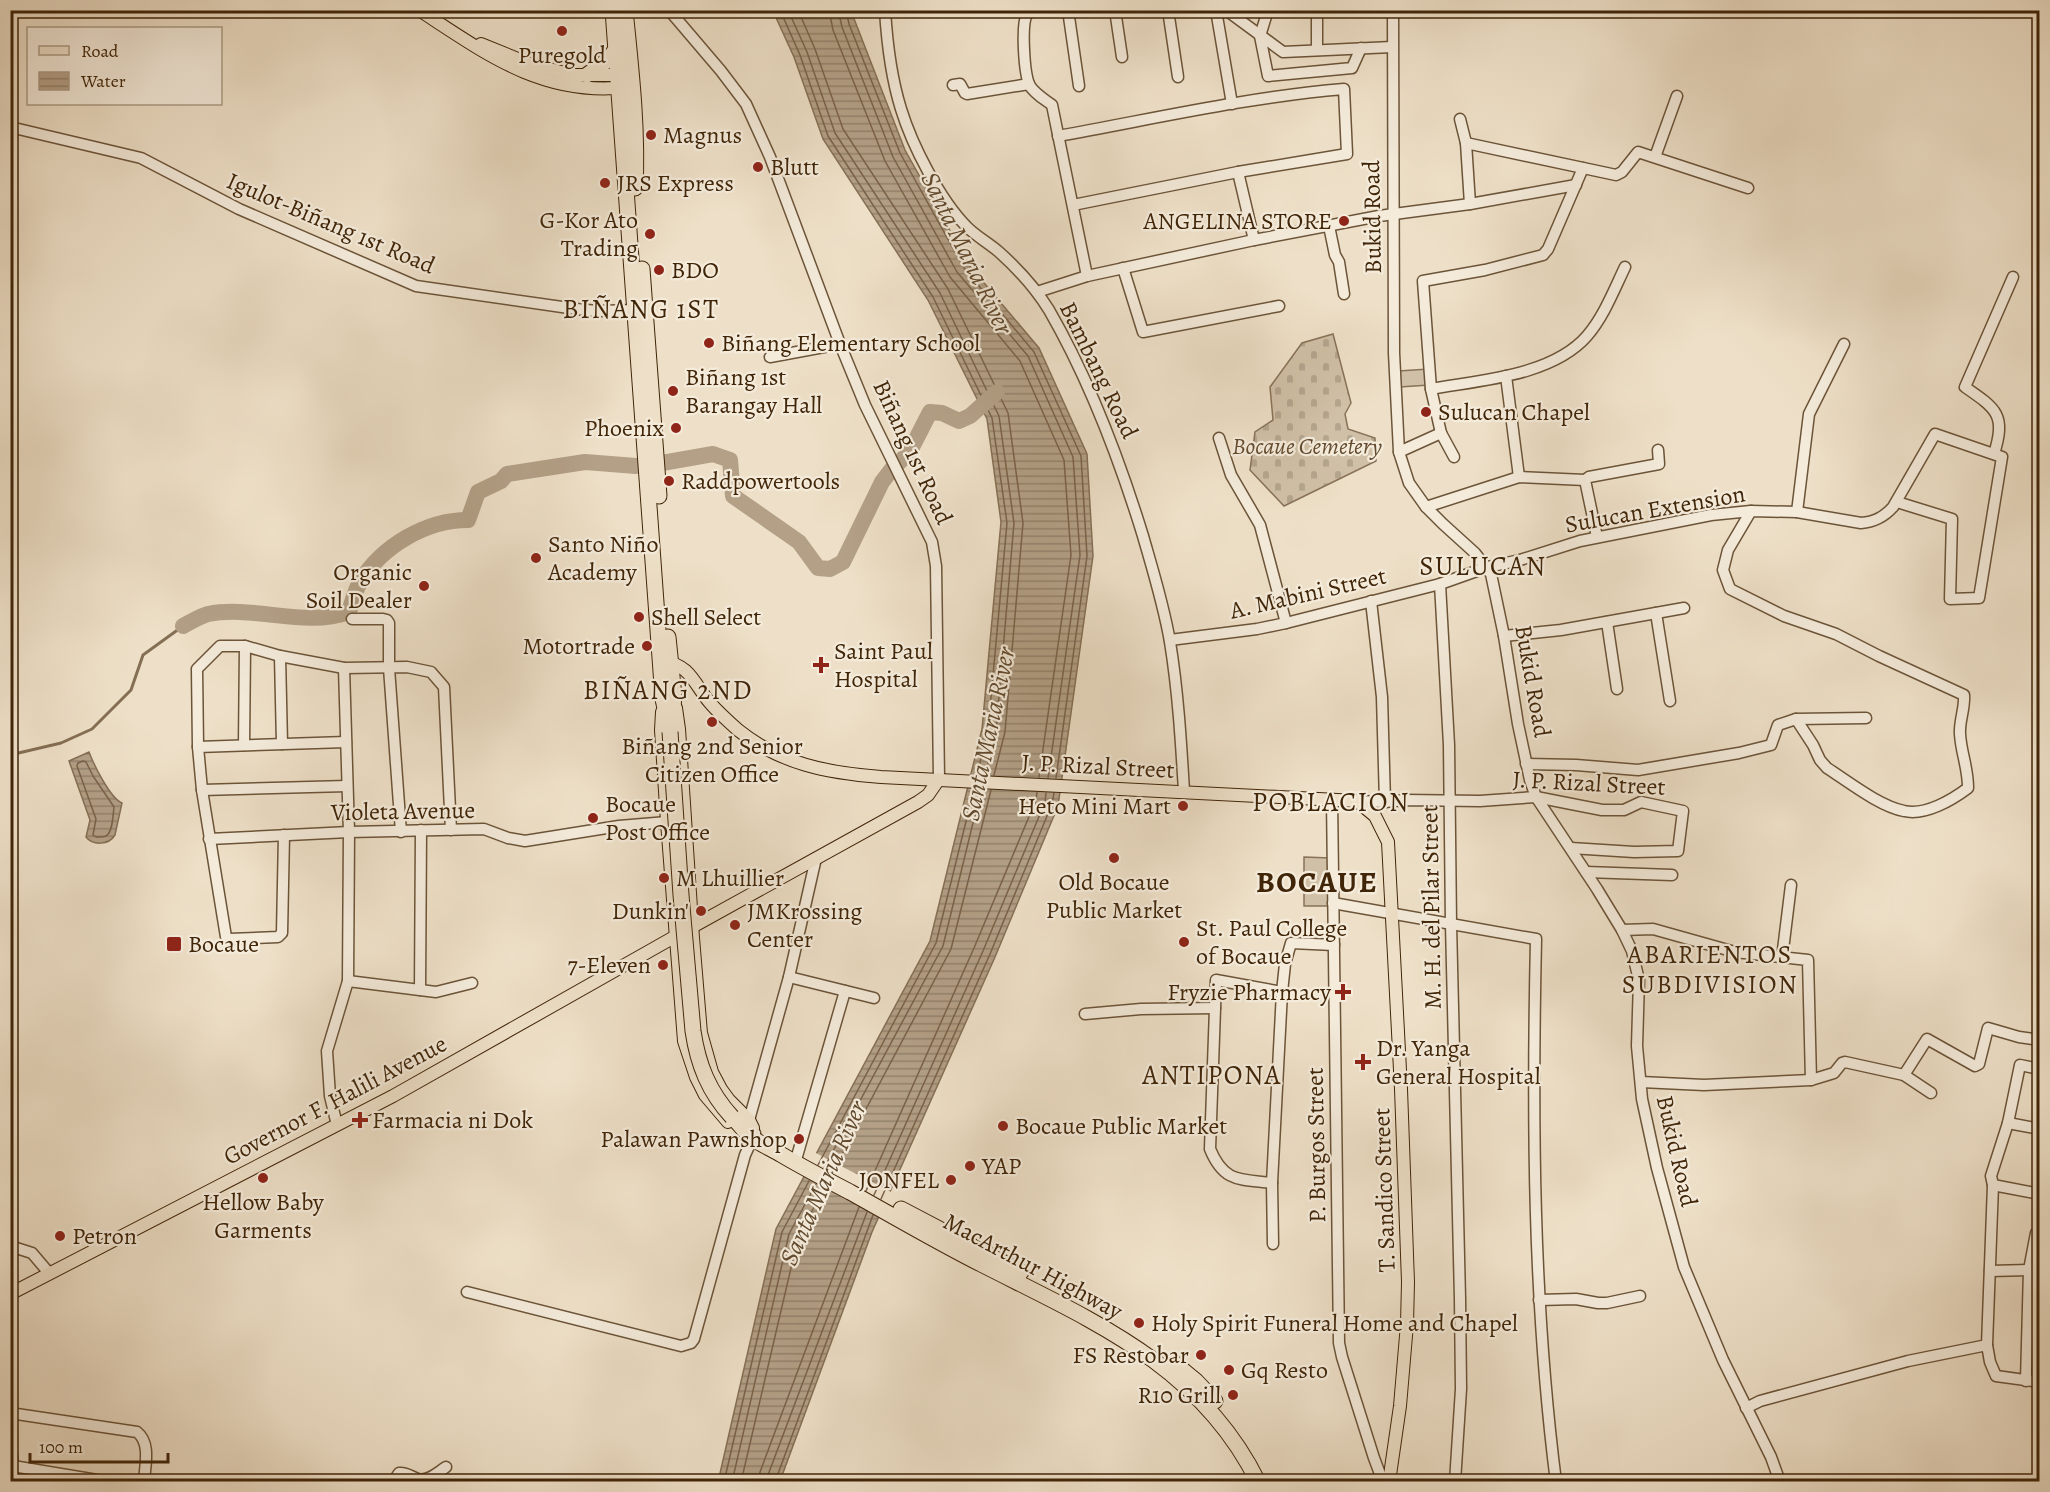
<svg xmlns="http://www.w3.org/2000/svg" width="2050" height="1492" font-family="Alegreya,serif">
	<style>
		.grass { fill: #d0c0a7; stroke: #887258; stroke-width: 1.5 }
		.cemetery { fill: url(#cemetery-stones); stroke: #887258; stroke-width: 1.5 }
		.water { fill: url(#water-rules); stroke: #856f54; stroke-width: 1.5 }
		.pier { fill: #eee0c8 }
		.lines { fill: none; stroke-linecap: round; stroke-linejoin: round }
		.shore { stroke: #7a6248; stroke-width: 1.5 }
		.stream { stroke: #856f54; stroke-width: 3 }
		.river { stroke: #b3a087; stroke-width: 16 }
		.minor-casing { stroke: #6c5438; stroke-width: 13 }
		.major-casing { stroke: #402508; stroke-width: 14 }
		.highway-casing { stroke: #402508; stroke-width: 17 }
		.minor { stroke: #f4ebdb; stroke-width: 10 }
		.major { stroke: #eee0c8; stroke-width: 12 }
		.highway { stroke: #eee0c8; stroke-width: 15 }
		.highway-bridge-casing { stroke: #402508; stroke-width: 17; stroke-linecap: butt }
		.highway-bridge { stroke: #eee0c8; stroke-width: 15 }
		.poi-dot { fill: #8f2418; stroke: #f4ebdb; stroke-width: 2 }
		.labels { text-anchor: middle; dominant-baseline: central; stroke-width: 4.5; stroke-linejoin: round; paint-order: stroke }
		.poi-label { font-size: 24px; fill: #402508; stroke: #f4ebdb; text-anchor: start }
		.street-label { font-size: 24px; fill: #402508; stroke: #f4ebdb }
		.park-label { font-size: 24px; font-style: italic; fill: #644c30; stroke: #f4ebdb }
		.water-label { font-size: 26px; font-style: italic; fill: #624a2e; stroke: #f4ebdb }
		.neighbourhood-label { font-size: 26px; letter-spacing: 1.5px; fill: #402508; stroke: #f4ebdb }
		.quarter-label { font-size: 27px; letter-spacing: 1.5px; fill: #402508; stroke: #f4ebdb }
		.district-label { font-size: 30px; font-weight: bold; letter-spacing: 1.5px; fill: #402508; stroke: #f4ebdb }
	</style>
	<defs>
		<pattern id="cemetery-stones" width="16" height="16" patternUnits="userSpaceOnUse" patternTransform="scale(1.5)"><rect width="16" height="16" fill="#d0c0a7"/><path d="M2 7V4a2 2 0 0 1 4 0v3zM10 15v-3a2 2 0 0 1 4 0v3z" fill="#b4a58e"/></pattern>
		<pattern id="water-rules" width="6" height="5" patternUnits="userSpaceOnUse" patternTransform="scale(1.5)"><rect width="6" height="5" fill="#b3a087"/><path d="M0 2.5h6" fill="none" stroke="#93826c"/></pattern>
	</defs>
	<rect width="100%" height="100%" fill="#eee0c8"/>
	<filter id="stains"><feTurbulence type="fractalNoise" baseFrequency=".00333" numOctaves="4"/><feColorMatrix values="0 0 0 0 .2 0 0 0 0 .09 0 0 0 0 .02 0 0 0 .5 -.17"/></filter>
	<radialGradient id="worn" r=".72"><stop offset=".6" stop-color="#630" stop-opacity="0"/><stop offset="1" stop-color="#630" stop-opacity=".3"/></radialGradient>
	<!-- grass -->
	<g class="grass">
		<polygon points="1428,369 1429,385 1400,387 1399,371"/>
		<polygon points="1304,857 1330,858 1329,906 1304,906"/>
	</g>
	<!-- cemetery -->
	<polygon class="cemetery" points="1333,334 1351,403 1345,414 1348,429 1375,438 1376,461 1284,506 1250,470 1255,432 1273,420 1270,387 1302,343"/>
	<!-- water -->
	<g class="water">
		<polygon points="773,11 851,11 905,150 969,265 1039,348 1087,454 1093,556 1058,806 995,957 872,1232 780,1481 718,1482 776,1229 930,941 982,729 1001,522 987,419 928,300 823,139 794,57"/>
		<path d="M89,752c5,13 21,46 33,51l-7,32c-6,10 -22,11 -29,2l4,-17 -21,-59z"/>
	</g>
	<!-- pier -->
	<polygon class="pier" points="814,1152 893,1193 883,1216 803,1174"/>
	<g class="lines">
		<!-- shore -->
		<g class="shore">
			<polyline points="780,10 800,55 828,136 933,297 992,418 1007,523 988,730 977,774"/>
			<polyline points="788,10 807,52 835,133 940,293 999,416 1014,523 996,731 985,775"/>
			<polyline points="798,10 815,49 843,129 948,289 1008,413 1023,523 1005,732 994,775"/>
			<polyline points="829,10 833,30 885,161 950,277 1020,361 1064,460 1071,555 1039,777"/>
			<polyline points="838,10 842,27 893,157 957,272 1028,356 1073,457 1080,555 1048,778"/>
			<polyline points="846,10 849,24 900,153 964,268 1034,352 1081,456 1087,556 1056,778"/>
			<path d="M83,761l3,1 7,14 21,31c-1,7 -1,25 -8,29 -1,1 -9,1 -10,1l-3,-2 3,-16 -19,-53 1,-3z"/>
			<polyline points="818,1165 936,943 974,789"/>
			<polyline points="824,1168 943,946 981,790"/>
			<polyline points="832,1173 951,949 991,790"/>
			<polyline points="866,1191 974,948 1036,800 1037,792"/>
			<polyline points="874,1195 983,951 1045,802 1046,793"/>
			<polyline points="881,1199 990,954 1052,804 1054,793"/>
			<polyline points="724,1482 782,1232 809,1181"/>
			<polyline points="732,1482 789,1234 816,1184"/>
			<polyline points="741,1482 798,1238 824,1188"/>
			<polyline points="758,1482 760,1472 859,1207"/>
			<polyline points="767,1482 768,1475 867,1212"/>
			<polyline points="775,1482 873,1215"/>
		</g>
		<!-- stream -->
		<polyline class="stream" points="10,755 61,743 92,729 131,690 143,655 183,626"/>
		<!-- river -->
		<g class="river">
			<polyline points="662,463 713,454 730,460 733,496 799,542 818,568 830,569 843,562 882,482 892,469 909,453 930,412 942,413 959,421 970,416 997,392"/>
			<path d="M183,626c8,-4 17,-10 25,-12 46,-9 97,14 141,-2 3,-9 6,-21 11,-30 22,-36 66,-62 108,-62l10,-28 23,-11 6,-7 78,-12 51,4"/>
		</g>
		<!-- minor casing -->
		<g class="minor-casing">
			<g id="minor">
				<polyline points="669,10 721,71 746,104 770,157 840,344 865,405 932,542 936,566 939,779"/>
				<path d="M885,10c2,33 6,67 16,99 11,36 39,91 66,118 10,10 22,16 32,25 19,17 37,37 50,58 41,71 70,148 94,226 10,35 21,70 27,106 8,49 11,99 14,149"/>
				<path d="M1035,10l-8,4c-6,11 -3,61 3,72 5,8 14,13 22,19l35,171"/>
				<polyline points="1068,10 1079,86"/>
				<polyline points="1115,10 1122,57"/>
				<polyline points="1168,10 1178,77"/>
				<polyline points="1216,10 1232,104"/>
				<polyline points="1226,10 1283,52 1392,47"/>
				<polyline points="1268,10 1260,36 1268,76 1352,68 1361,48"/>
				<polyline points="1317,10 1317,50"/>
				<polyline points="1393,10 1394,353 1399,452 1409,483 1426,507 1443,524 1475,553 1491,574 1504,636 1518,724 1530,780 1536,797 1597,889 1622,930 1632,951 1639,980 1637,1046 1642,1099 1657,1168 1684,1267 1723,1360 1771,1457 1780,1482"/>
				<polyline points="953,85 960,84 965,93 967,94 1029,84"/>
				<polyline points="1460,119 1466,143 1470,204"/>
				<polyline points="10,127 141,158 239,209 416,286 576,309 597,311 639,310"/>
				<path d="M1058,136c95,-17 190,-39 286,-47l3,65 -109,18 -165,33"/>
				<polyline points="1466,143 1616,175 1622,172 1638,152 1748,188"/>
				<polyline points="1655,157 1677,96"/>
				<polyline points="1238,172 1254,240"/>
				<polyline points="1329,226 1335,255 1339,262 1344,294"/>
				<polyline points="1123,268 1143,332 1279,306"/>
				<polyline points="1037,292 1087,276 1254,240 1379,216 1470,204 1576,185"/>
				<polyline points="770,357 840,344"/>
				<polyline points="1506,376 1519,477"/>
				<path d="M1431,389c49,-9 121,-13 156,-53 17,-20 27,-46 38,-69"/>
				<polyline points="1441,433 1431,389 1423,281 1485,270 1543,255 1548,249 1583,168"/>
				<polyline points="1219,438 1231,475 1260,525 1286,623"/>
				<polyline points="1399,452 1441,433 1454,457"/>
				<path d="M1994,454c12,-39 3,-45 -29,-67l48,-110"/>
				<polyline points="1426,507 1519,477 1585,480"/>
				<path d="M1751,511l-23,39 -5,20 7,19 54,27 52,18 43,22 85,39c1,14 -5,26 -4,39 1,19 8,33 8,54 -16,12 -43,28 -64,23 -25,-5 -55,-29 -77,-43l-7,-8 -7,-15 -17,-26"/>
				<polyline points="1797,512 1809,414 1844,344"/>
				<polyline points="1597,537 1585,480 1589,477 1659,464 1658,450"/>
				<polyline points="1440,584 1449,745 1451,924 1460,1299 1461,1389 1455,1482"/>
				<polyline points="1371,601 1382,697 1385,802"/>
				<polyline points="1656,613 1670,701"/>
				<polyline points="352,619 383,619 387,620 389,623 389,668 401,832"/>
				<polyline points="1607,622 1617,689"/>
				<polyline points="1504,636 1561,630 1684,608"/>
				<path d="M1170,640l87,-11 29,-6 154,-39 48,-17 32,-7 60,-19 131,-26 40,-4 46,1 64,11c14,-1 23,-6 32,-16l42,-73 67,23 -23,141 -29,1 2,-80 -55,-17"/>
				<polyline points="280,656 282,744"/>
				<polyline points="244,745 245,646"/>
				<polyline points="198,747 346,742"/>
				<polyline points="1526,764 1576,765 1638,770 1739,753 1771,745 1778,725 1796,719 1866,718"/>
				<polyline points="202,790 347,786"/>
				<polyline points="1332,799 1339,1343 1342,1357 1374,1458 1380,1474 1387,1482"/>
				<polyline points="1357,801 1385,802 1405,800 1480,801 1536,797 1602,810 1624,810 1641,802 1683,811 1678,851 1634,852 1571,848"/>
				<polyline points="284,835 282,933 278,937 229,939 226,937 202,790 198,747 197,669 220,646 245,646 280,656 344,668 407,667 431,672 444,687 451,830"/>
				<polyline points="209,839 349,832 484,829 508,838 525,841 619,826 667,822"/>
				<polyline points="1586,872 1672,875"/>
				<path d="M1333,903l203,36c-4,181 -3,363 20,543"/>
				<polyline points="1622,930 1653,929 1735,952 1808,960 1811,1080"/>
				<polyline points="1782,958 1791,885"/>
				<polyline points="789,977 874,998"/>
				<polyline points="348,981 436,992 472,983"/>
				<polyline points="420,990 421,830"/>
				<polyline points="1085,1014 1141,1009 1215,1008"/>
				<polyline points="1904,1075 1927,1039 1975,1066 1979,1064 1988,1028 2019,1037 2040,1040"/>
				<polyline points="1641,1082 1704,1085 1811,1080 1834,1073 1842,1063 1845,1062 1904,1075 1931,1093"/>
				<polyline points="749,1120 789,977 816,858"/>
				<polyline points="2008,1123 2040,1129"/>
				<polyline points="337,1125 330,1096 327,1051 348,981 349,832 344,668"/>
				<polyline points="795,1163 845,991"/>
				<path d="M1272,1183c-32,-4 -48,0 -62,-34l6,-169 66,12"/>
				<polyline points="1993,1185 2040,1194"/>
				<polyline points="1273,1244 1272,1183 1282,992 1285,964 1291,943 1334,945"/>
				<polyline points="10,1246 32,1253 49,1273"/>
				<polyline points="1990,1271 2029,1270"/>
				<polyline points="467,1292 681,1346 691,1343 694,1339 745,1155 755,1133"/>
				<polyline points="1539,1300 1576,1299 1598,1303 1607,1303 1640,1296"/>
				<polyline points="1987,1345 1990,1362 1996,1376 2040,1382"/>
				<polyline points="2026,1381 2029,1270 2036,1233"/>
				<polyline points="1746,1408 1760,1401 1908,1361 1987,1345 1993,1185 1991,1176 2008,1123 2020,1065 2040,1069"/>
				<path d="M10,1413l127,19c14,11 8,33 7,50"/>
				<polyline points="10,1436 13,1466 12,1482"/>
				<polyline points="13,1466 109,1482"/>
				<path d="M393,1482l6,-9c8,-1 12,4 19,6 10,3 20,-7 28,-12"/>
			</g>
		</g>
		<!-- major casing -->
		<g class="major-casing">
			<g id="major">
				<path d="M419,10c66,43 124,87 208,77"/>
				<polyline points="481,44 530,64 573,75 626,75"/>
				<path d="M665,663c24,-1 32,26 46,41 8,9 18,18 27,26 42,34 90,43 143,47l476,24 18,15 13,26 13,247 7,193 -1,42 -7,82 -11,76"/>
				<polyline points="676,708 679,729 693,938 701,1033 712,1072 721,1089 729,1100 749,1120 753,1128"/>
				<polyline points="662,712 661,730 667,822 684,1041 696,1077 705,1095 728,1122"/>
				<polyline points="692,927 918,802 928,795 939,779"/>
				<polyline points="10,1294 393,1096 676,936"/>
			</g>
		</g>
		<!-- highway casing -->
		<g class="highway-casing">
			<g id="highway">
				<polyline points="613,10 663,699 670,732"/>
				<path d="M625,10c6,59 13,119 10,178"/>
				<polyline points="587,75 608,60 616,49"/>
				<polyline points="642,269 659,496"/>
				<polyline points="668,637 674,696 672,718"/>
				<path d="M732,1117c7,6 12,14 19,20 9,7 21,12 31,18 22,13 45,25 68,37 45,25 89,51 135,74 108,55 216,100 273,216"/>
				<polyline points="901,1209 1021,1272"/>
				<polyline points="1173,1362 1196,1381 1215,1401"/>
			</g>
		</g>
		<!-- minor -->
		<use href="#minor" class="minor"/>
		<!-- major -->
		<use href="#major" class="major"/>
		<!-- highway -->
		<use href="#highway" class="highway"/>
		<!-- highway-bridge casing -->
		<g class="highway-bridge-casing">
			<path id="highway-bridge" d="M670,732l11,163 12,136c5,34 16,61 39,86"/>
		</g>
		<!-- highway-bridge -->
		<use href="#highway-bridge" class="highway-bridge"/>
	</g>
	<!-- markers -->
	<g class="poi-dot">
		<circle cx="562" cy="31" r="6"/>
		<circle cx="651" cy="135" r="6"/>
		<circle cx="758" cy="167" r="6"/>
		<circle cx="605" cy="183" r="6"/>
		<circle cx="1344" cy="221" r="6"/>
		<circle cx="650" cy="234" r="6"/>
		<circle cx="659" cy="270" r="6"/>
		<circle cx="709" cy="343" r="6"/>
		<circle cx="673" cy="391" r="6"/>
		<circle cx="1426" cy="412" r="6"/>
		<circle cx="676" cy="428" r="6"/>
		<circle cx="669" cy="481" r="6"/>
		<circle cx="536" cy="558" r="6"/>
		<circle cx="424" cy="586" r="6"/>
		<circle cx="639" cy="617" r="6"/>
		<circle cx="647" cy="646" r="6"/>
		<path d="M818 656h6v6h6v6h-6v6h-6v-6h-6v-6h6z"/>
		<circle cx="712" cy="722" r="6"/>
		<circle cx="1183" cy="806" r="6"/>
		<circle cx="593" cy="818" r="6"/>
		<circle cx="1114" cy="858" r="6"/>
		<circle cx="664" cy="878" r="6"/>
		<circle cx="701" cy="911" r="6"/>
		<circle cx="735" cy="925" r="6"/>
		<circle cx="1184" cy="942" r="6"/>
		<rect x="166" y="936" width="16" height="16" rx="3"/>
		<circle cx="663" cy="965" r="6"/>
		<path d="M1340 983h6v6h6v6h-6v6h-6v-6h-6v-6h6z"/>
		<path d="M1360 1053h6v6h6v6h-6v6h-6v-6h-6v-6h6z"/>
		<path d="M357 1111h6v6h6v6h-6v6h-6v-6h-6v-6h6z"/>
		<circle cx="1003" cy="1126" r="6"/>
		<circle cx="799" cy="1139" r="6"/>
		<circle cx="970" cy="1166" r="6"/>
		<circle cx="263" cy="1178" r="6"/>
		<circle cx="951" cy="1180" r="6"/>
		<circle cx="60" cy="1236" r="6"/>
		<circle cx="1139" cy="1323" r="6"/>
		<circle cx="1201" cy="1355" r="6"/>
		<circle cx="1229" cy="1370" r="6"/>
		<circle cx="1233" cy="1395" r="6"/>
	</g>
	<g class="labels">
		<!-- poi labels -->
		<g class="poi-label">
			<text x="562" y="55" text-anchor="middle">Puregold</text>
			<text x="663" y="135">Magnus</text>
			<text x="770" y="167">Blutt</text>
			<text x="617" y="183">JRS Express</text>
			<text x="638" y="220" text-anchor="end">G-Kor Ato<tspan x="638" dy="28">Trading</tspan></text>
			<text x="1332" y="221" text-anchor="end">ANGELINA STORE</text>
			<text x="671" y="270">BDO</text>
			<text x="721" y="343">Biñang Elementary School</text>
			<text x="685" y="377">Biñang 1st<tspan x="685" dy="28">Barangay Hall</tspan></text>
			<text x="1438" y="412">Sulucan Chapel</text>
			<text x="664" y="428" text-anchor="end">Phoenix</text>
			<text x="681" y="481">Raddpowertools</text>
			<text x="548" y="544">Santo Niño<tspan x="548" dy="28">Academy</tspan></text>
			<text x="412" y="572" text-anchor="end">Organic<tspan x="412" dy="28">Soil Dealer</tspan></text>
			<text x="651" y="617">Shell Select</text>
			<text x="635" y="646" text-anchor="end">Motortrade</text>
			<text x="834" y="651">Saint Paul<tspan x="834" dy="28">Hospital</tspan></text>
			<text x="712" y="746" text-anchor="middle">Biñang 2nd Senior<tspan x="712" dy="28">Citizen Office</tspan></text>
			<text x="605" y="804">Bocaue<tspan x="605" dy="28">Post Office</tspan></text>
			<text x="1171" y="806" text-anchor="end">Heto Mini Mart</text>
			<text x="676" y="878">M Lhuillier</text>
			<text x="1114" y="882" text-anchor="middle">Old Bocaue<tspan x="1114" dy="28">Public Market</tspan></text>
			<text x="689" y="911" text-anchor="end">Dunkin'</text>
			<text x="747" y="911">JMKrossing<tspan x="747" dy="28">Center</tspan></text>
			<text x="1196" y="928">St. Paul College<tspan x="1196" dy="28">of Bocaue</tspan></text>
			<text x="188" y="944">Bocaue</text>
			<text x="651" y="965" text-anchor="end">7-Eleven</text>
			<text x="1331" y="992" text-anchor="end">Fryzie Pharmacy</text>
			<text x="1376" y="1048">Dr. Yanga<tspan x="1376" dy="28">General Hospital</tspan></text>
			<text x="372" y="1120">Farmacia ni Dok</text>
			<text x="1015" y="1126">Bocaue Public Market</text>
			<text x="787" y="1139" text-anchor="end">Palawan Pawnshop</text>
			<text x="982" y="1166">YAP</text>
			<text x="939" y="1180" text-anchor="end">JONFEL</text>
			<text x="263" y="1202" text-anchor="middle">Hellow Baby<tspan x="263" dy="28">Garments</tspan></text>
			<text x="72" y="1236">Petron</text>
			<text x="1151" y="1323">Holy Spirit Funeral Home and Chapel</text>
			<text x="1189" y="1355" text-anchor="end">FS Restobar</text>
			<text x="1241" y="1370">Gq Resto</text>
			<text x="1221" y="1395" text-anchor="end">R10 Grill</text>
		</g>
		<!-- street labels -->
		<g class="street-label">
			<text transform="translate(1372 217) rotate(-91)">Bukid Road</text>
			<text transform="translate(331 223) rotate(23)">Igulot-Biñang 1st Road</text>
			<text transform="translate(1099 370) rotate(64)">Bambang Road</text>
			<text transform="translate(913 452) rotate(65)">Biñang 1st Road</text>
			<text transform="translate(1655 509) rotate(-10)">Sulucan Extension</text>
			<text transform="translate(1308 593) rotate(-13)">A. Mabini Street</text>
			<text transform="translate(1533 681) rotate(80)">Bukid Road</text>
			<text transform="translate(1098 766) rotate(3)">J. P. Rizal Street</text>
			<text transform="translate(1589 783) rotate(3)">J. P. Rizal Street</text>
			<text transform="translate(403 811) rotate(-1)">Violeta Avenue</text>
			<text transform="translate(1431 907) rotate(-91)">M. H. del Pilar Street</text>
			<text transform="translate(335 1100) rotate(-28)">Governor F. Halili Avenue</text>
			<text transform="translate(1316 1145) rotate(-91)">P. Burgos Street</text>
			<text transform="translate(1677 1151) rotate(77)">Bukid Road</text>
			<text transform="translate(1384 1190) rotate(-92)">T. Sandico Street</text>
			<text transform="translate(1033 1266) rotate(28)">MacArthur Highway</text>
		</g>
		<!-- park labels -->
		<g class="park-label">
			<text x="1307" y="446">Bocaue Cemetery</text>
		</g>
		<!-- water labels -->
		<g class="water-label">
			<text transform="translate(967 253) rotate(64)">Santa Maria River</text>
			<text transform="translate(988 734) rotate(-78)">Santa Maria River</text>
			<text transform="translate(823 1183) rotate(-66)">Santa Maria River</text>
		</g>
		<!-- neighbourhood labels -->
		<g class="neighbourhood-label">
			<text x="1710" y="954">ABARIENTOS<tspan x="1710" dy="30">SUBDIVISION</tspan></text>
		</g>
		<!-- quarter labels -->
		<g class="quarter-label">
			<text x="641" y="309">BIÑANG 1ST</text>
			<text x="1483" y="566">SULUCAN</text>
			<text x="668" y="690">BIÑANG 2ND</text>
			<text x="1331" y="802">POBLACION</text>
			<text x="1212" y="1075">ANTIPONA</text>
		</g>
		<!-- district labels -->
		<g class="district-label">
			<text x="1317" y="882">BOCAUE</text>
		</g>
	</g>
	<!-- margin -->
	<rect width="2050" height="1492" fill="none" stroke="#eee0c8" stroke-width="36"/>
	<rect x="12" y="12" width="2026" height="1468" fill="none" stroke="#402508" stroke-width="3"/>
	<rect x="18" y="18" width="2014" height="1456" fill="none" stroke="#402508" stroke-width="1.5"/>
	<!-- legend -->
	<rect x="27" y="27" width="195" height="78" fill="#f4ebdb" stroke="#ac9c87" stroke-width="1.5"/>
	<rect x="39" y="46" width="30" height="9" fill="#eee0c8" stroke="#ac9c87" stroke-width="1.5"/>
	<text x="81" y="57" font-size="18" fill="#402508">Road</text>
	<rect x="39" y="72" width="30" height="18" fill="url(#water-rules)" stroke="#ac9c87" stroke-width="1.5"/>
	<text x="81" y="87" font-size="18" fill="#402508">Water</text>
	<!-- scale -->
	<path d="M30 1453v9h138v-9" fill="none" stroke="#402508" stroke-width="3"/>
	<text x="39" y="1453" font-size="18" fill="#402508" stroke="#f4ebdb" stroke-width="4.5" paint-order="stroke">100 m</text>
	<rect width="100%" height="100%" filter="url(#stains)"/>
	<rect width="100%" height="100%" fill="url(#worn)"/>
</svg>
